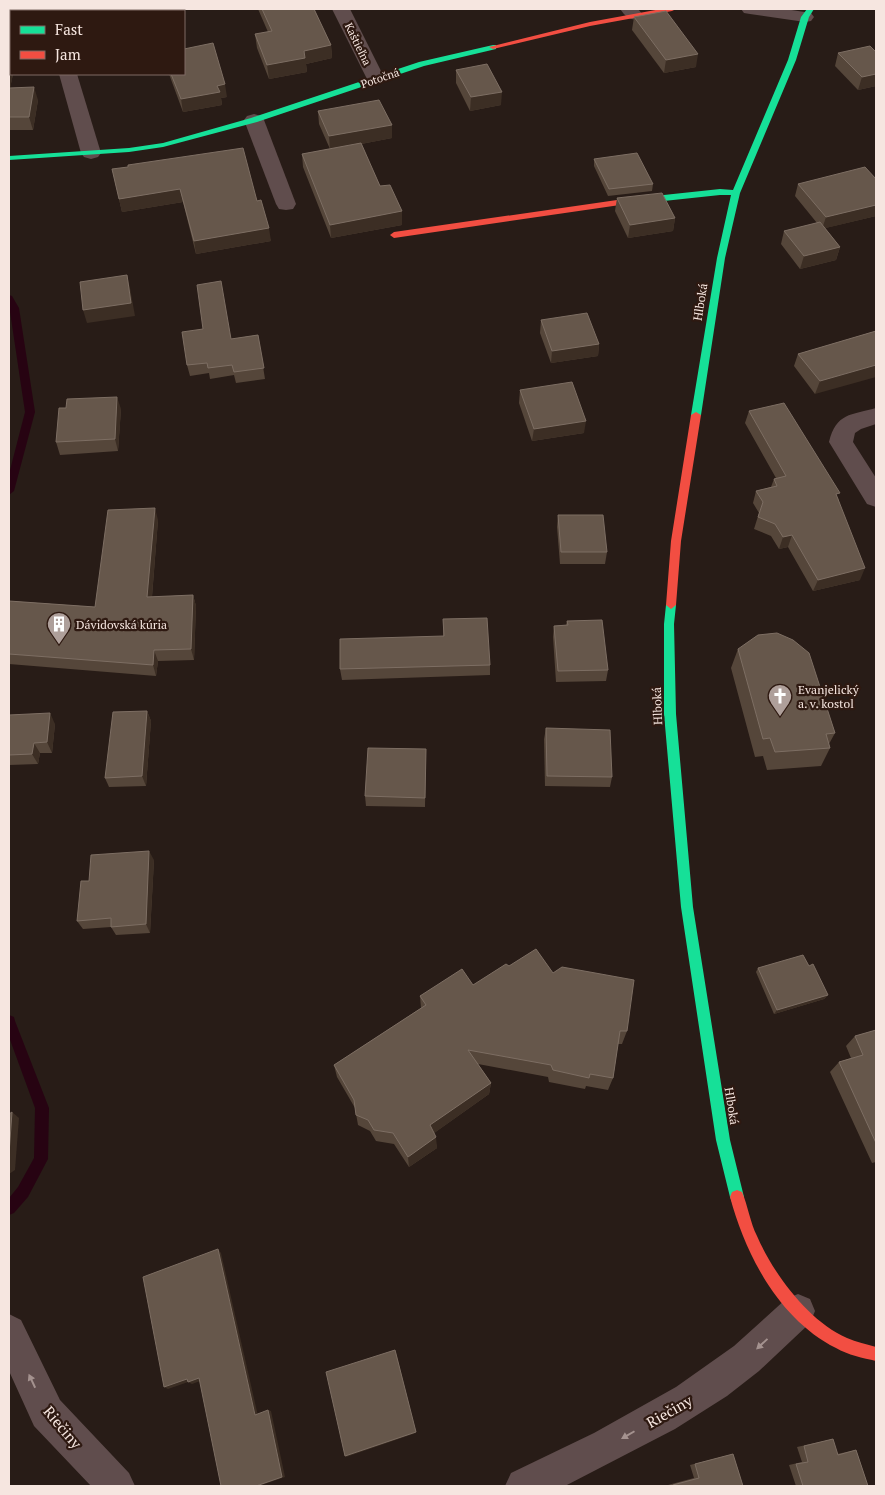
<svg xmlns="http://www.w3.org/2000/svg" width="885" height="1495" font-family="'PT Serif',serif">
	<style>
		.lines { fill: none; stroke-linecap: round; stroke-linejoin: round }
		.stream { fill: #270312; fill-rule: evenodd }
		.street { fill: #604d4d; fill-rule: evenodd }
		.fast { fill: #16e098; fill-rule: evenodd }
		.jam { fill: #f24e42; fill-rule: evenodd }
		.wall { fill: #55463a }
		.shaded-wall { fill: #3c2e24 }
		.building { fill: #66574b; stroke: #7d6e63 }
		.oneway { fill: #a4928f }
		.labels { text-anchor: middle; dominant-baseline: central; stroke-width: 4.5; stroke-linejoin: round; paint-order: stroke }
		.far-street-label { font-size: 11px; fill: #f6e6e0; stroke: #2e1911 }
		.street-label { font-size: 12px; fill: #f6e6e0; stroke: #2e1911 }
		.poi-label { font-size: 12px; fill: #f6e6e0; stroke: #2e1911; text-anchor: start }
		.near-street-label { font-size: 15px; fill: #f6e6e0; stroke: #2e1911 }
	</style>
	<rect width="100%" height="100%" fill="#281c17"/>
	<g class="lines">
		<!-- stream -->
		<g class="stream">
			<polygon points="9,295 12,296 19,308 35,412 14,491 9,495 9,474 25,412 9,305"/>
			<polygon points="9,1015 14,1017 15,1021 49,1108 48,1159 28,1197 14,1213 9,1215 9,1198 18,1187 34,1158 35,1108 9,1037"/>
		</g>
		<!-- street -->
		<g class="street">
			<polygon points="9,9 22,9 24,11 11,11 11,15 9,15"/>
			<polygon points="332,9 350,9 385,79 383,83 376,85 369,83"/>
			<path d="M620,9h18l5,6 -3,4c-10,2 -14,-2 -20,-10z"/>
			<polygon points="741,9 785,9 811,13 814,17 811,21 805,22 750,14 744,13"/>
			<polygon points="59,74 77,74 101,153 98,157 91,159 84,157 81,153"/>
			<polygon points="254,114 261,116 264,120 296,204 293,209 286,210 279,209 276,204 244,120 247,116"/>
			<path d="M876,408v16l-15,5 -6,4 -2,9 23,36v29l-9,-3 -38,-62c7,-29 22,-27 47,-34z"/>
			<polygon points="798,1294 810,1299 815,1311 810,1323 759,1371 727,1396 675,1429 565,1486 505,1486 511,1473 594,1433 676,1387 734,1346 786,1299"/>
			<polygon points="9,1314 21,1320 60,1400 129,1473 135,1486 91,1486 34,1426 9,1371"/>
		</g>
		<!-- fast -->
		<g class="fast">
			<polygon points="807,9 814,9 809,17 796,60 740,193 725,258 701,415 696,418 691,415 717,258 731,195 720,195 617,206 613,203 617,200 720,189 733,190 788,60 801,17"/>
			<polygon points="493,45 496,45 496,49 424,66 257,122 163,147 129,152 9,160 9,156 129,148 163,143 251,118 419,62"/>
			<polygon points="671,601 676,605 674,624 676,714 693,907 730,1140 744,1197 742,1202 737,1204 732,1202 730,1197 716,1140 681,907 664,714 664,624 666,605"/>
		</g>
		<!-- jam -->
		<g class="jam">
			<polygon points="661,9 676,9 672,11 590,26 493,49 489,47 590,22"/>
			<polygon points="617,200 620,201 620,205 394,238 390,235 394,232"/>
			<polygon points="696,412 701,415 681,541 676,605 671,609 666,605 671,541 691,415"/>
			<path d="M737,1190l5,2c6,14 8,30 15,44 16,37 51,85 90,102 9,4 20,6 29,9v14c-13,-3 -28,-6 -40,-13 -57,-29 -90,-92 -106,-151l2,-5z"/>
		</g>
	</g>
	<!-- wall -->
	<g class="wall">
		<polygon points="258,9 314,9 331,45 332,58 306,64 307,72 269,79 257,48 255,34 268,32"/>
		<polygon points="634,17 696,67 664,73 632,30"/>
		<polygon points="9,29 11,74 13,74 10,88 38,100 33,130 9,130"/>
		<polygon points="876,52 876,86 858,90 835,66 838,53"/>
		<polygon points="456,70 501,105 470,111 456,83"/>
		<polygon points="169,74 184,74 227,97 221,98 222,105 183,112"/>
		<polygon points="318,111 392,138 361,144 380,186 402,211 402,225 331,238 303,167 302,154 330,149 319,124"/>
		<polygon points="594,159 653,184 652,191 608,196 594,166"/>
		<polygon points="112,169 257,201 271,241 196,254 183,202 122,212"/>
		<polygon points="876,179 876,216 825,228 840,247 836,260 800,269 781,244 784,231 817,223 795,196 798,184"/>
		<polygon points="617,198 675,218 673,231 628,238 615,211"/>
		<polygon points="541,320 599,344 598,356 551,363 540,333"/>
		<polygon points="876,331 815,394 794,366 798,354"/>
		<polygon points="258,335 265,379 236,383 234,375 210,379 209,373 190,376 187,365 231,339"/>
		<polygon points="520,390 584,433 532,441 519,403"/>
		<polygon points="121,409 118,451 60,455 56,442"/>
		<polygon points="749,411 838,498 860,580 813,591 788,547 779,549 771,536 754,529 759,513 753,503 756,491 771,487 774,479 776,478 745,423"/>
		<polygon points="558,515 607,552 605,564 560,564 557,527"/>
		<polygon points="158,520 152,597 193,595 196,606 194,660 158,661 156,676 9,664 9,601 95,607"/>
		<polygon points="443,619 490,665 490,675 342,680 340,669 443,636"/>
		<polygon points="567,621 608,670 606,681 556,682 553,637 554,626 566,625"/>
		<polygon points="738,649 835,733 829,744 830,748 821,766 767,770 763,756 755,757 731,668"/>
		<polygon points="147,711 151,721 146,786 109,787 105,778"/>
		<polygon points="9,715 55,724 52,753 40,753 38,764 9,765"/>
		<polygon points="546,728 612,777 610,787 545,786 544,739"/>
		<polygon points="426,749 425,807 366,806 365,796"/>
		<polygon points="154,860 150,933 116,935 111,927 83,929 77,921 89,881"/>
		<polygon points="509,966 553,973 627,1031 622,1044 618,1044 613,1078 608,1090 586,1086 585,1089 549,1082 548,1077 478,1064 491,1083 489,1094 434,1133 437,1148 409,1167 394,1144 376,1141 370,1131 358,1125 355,1108 337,1077 334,1065 421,1008 420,996 473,985"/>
		<polygon points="809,966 828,995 824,999 774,1014 756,972 758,968"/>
		<polygon points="876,1030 876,1162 872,1163 830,1072 839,1062 851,1058 846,1046 855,1036"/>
		<polygon points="833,1439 837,1454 856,1450 868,1486 796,1486 789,1465 802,1462 797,1447"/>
		<polygon points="733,1454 743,1486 669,1486 668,1485 694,1478 690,1465"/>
	</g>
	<!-- shaded-wall -->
	<g class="shaded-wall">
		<polygon points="331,45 332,58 306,64 307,72 269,79 267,65 304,51"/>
		<polygon points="11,46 11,74 13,74 9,94 9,59"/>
		<polygon points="698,54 696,67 664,73 666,60"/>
		<polygon points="876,74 876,86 858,90 862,77"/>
		<polygon points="225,84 227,97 221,98 222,105 183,112 181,99 217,86"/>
		<polygon points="34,87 38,100 33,130 29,117"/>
		<polygon points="502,92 501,105 470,111 471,97"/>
		<polygon points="392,125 392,138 330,150 329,136"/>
		<polygon points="180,189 183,202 122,212 119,199"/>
		<polygon points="876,205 876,216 822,229 826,217"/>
		<polygon points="402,211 402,225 331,238 330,225"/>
		<polygon points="675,218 673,231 628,238 630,225"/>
		<polygon points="269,228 271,241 196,254 194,241"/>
		<polygon points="840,247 836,260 800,269 804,256"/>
		<polygon points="127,275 130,288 135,316 87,323 83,310"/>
		<polygon points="599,344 598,356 551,363 552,351"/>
		<polygon points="876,365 876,377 815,394 820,381"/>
		<polygon points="117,397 121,409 118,451 115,439"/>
		<polygon points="586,421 584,433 532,441 534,429"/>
		<polygon points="155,508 158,520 151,608 147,597"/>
		<polygon points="792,535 788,547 779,549 783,537"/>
		<polygon points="865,568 860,580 813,591 818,580"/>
		<polygon points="193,595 196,606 194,660 191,649"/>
		<polygon points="154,650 158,661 156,676 153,665"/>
		<polygon points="147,711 151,721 146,786 142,776"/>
		<polygon points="50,713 55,724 52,753 47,742"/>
		<polygon points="34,743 40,753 38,764 32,754"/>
		<polygon points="149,851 154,860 150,933 146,924"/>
		<polygon points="828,995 824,999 774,1014 777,1010"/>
		<polygon points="491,1083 489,1094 430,1136 430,1125"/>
		<polygon points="12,1112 19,1118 15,1170 9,1174 9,1154"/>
		<polygon points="436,1137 437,1148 409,1167 408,1157"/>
		<polygon points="218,1249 221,1253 258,1416 255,1415"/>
		<polygon points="396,1352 416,1433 346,1457 345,1456"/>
		<polygon points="199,1378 203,1380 192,1384 188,1382"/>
		<polygon points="187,1379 191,1381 168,1389 164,1387"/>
		<polygon points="268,1410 271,1411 285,1477 259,1486 256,1486"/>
	</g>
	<!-- building -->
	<g class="building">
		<polygon points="262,9 314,9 331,45 304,51 305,58 267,65 255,34 272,31"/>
		<polygon points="666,11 698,54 666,60 634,17"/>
		<polygon points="9,29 11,29 11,46 9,59"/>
		<polygon points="213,43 225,84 217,86 220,92 181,99 171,74 184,74 184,49"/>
		<polygon points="870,46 876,52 876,74 862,77 838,53"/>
		<polygon points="487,64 502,92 471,97 456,70"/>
		<polygon points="34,87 29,117 9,117 9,88"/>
		<polygon points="379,100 392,125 329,136 318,111"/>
		<polygon points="361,143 380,186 390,185 402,211 330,225 302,154"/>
		<polygon points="243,148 257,201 261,200 269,228 194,241 180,189 119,199 112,169 128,167 128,165"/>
		<polygon points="637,153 653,184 609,189 594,159"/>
		<polygon points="865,167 876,179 876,205 826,217 798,184"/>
		<polygon points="662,193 675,218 630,225 617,198"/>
		<polygon points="820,222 840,247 804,256 784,231"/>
		<polygon points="127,275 131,303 83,310 80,282"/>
		<polygon points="221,281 231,339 258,335 264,368 234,372 232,365 208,368 207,363 187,365 182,332 203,329 197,285"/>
		<polygon points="587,313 599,344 552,351 541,320"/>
		<polygon points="876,331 876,365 820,381 798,354"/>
		<polygon points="572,382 586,421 534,429 520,390"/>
		<polygon points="117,397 115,439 56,442 59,408 66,408 67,399"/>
		<polygon points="784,403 840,493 836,494 865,568 818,580 792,535 783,537 775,524 758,517 763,502 756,491 777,486 774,479 786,476 749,411"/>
		<polygon points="155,508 147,597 193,595 191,649 154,650 153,665 9,654 9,601 95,607 108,510"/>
		<polygon points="558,515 603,515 607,552 561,552"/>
		<polygon points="487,618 490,665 340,669 340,639 444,636 443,619"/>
		<polygon points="602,620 608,670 558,671 554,626 568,625 567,621"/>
		<polygon points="777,633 793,640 809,653 835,733 826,734 830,748 775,752 770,738 763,739 738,649 758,635"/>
		<polygon points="147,711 142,776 105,778 113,712"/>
		<polygon points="50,713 47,742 34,743 32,754 9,755 9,715"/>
		<polygon points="546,728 610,730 612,777 547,776"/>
		<polygon points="368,748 426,749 425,798 365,796"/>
		<polygon points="149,851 146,924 111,927 111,918 77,921 81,881 89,881 91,855"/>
		<polygon points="536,949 553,973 562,967 634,980 627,1031 620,1031 613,1078 590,1074 589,1078 553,1070 551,1065 468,1050 491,1083 430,1125 436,1137 408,1157 393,1133 374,1130 368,1120 356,1115 354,1100 334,1065 426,1005 420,996 462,969 473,985 506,964 509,966"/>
		<polygon points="803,955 809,966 813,964 828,995 777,1010 758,968"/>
		<polygon points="876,1030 876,1143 839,1062 863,1055 855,1036"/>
		<polygon points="12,1112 9,1154 9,1114"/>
		<polygon points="218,1249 255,1415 268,1410 282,1477 256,1486 221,1486 199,1378 188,1382 187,1379 164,1387 143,1277"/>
		<polygon points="395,1350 416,1432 345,1456 326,1372"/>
		<polygon points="833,1439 838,1455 856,1450 868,1486 803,1486 796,1464 808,1462 804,1446"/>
		<polygon points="733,1454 743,1486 673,1486 673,1485 699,1478 695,1464"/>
	</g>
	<!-- one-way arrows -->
	<defs><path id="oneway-solid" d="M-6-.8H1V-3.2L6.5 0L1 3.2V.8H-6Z" transform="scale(1.25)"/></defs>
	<g class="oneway">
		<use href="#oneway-solid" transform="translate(762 1344) rotate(137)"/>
		<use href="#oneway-solid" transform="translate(32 1381) rotate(-115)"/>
		<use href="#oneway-solid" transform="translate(628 1435) rotate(150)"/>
	</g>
	<!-- icons -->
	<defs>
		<g id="building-pin" transform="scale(1.25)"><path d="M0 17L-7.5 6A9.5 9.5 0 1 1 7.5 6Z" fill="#ae9f9a" stroke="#2e1911"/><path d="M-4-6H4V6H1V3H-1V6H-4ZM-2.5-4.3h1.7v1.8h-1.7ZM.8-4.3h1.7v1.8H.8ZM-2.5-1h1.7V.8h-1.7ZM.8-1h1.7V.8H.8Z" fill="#fff"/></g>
		<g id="church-pin" transform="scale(1.25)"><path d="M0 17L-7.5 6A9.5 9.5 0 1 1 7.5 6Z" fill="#ae9f9a" stroke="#2e1911"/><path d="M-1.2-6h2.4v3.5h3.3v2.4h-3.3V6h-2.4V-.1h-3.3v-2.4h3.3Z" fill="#fff"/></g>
	</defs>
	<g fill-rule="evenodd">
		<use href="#building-pin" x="59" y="624"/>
		<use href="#church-pin" x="780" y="696"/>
	</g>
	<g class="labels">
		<!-- far-street labels -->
		<g class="far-street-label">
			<text transform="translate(358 44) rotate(64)">Kaštieľna</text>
			<text transform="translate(380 78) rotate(-19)">Potočná</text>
		</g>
		<!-- street labels -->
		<g class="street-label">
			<text transform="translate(700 302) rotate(-81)">Hlboká</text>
			<text transform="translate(657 706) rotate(-92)">Hlboká</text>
			<text transform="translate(732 1106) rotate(81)">Hlboká</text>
		</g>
		<!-- poi labels -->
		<g class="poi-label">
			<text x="76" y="624">Dávidovská kúria</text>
			<text x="798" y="689">Evanjelický<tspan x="798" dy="14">a. v. kostol</tspan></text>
		</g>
		<!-- near-street labels -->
		<g class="near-street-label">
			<text transform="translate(669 1411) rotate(-30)">Riečiny</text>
			<text transform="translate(63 1427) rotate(50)">Riečiny</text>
		</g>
	</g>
	<!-- border -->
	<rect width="885" height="1495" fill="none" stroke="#f6e6e0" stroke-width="20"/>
	<!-- legend -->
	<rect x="10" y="10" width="175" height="65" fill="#2e1911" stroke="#7e6b64"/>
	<rect x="20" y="26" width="25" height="8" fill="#16e098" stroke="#7e6b64"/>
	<text x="55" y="35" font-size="15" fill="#f6e6e0">Fast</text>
	<rect x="20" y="51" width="25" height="8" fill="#f24e42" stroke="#7e6b64"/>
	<text x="55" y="60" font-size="15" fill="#f6e6e0">Jam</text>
</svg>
